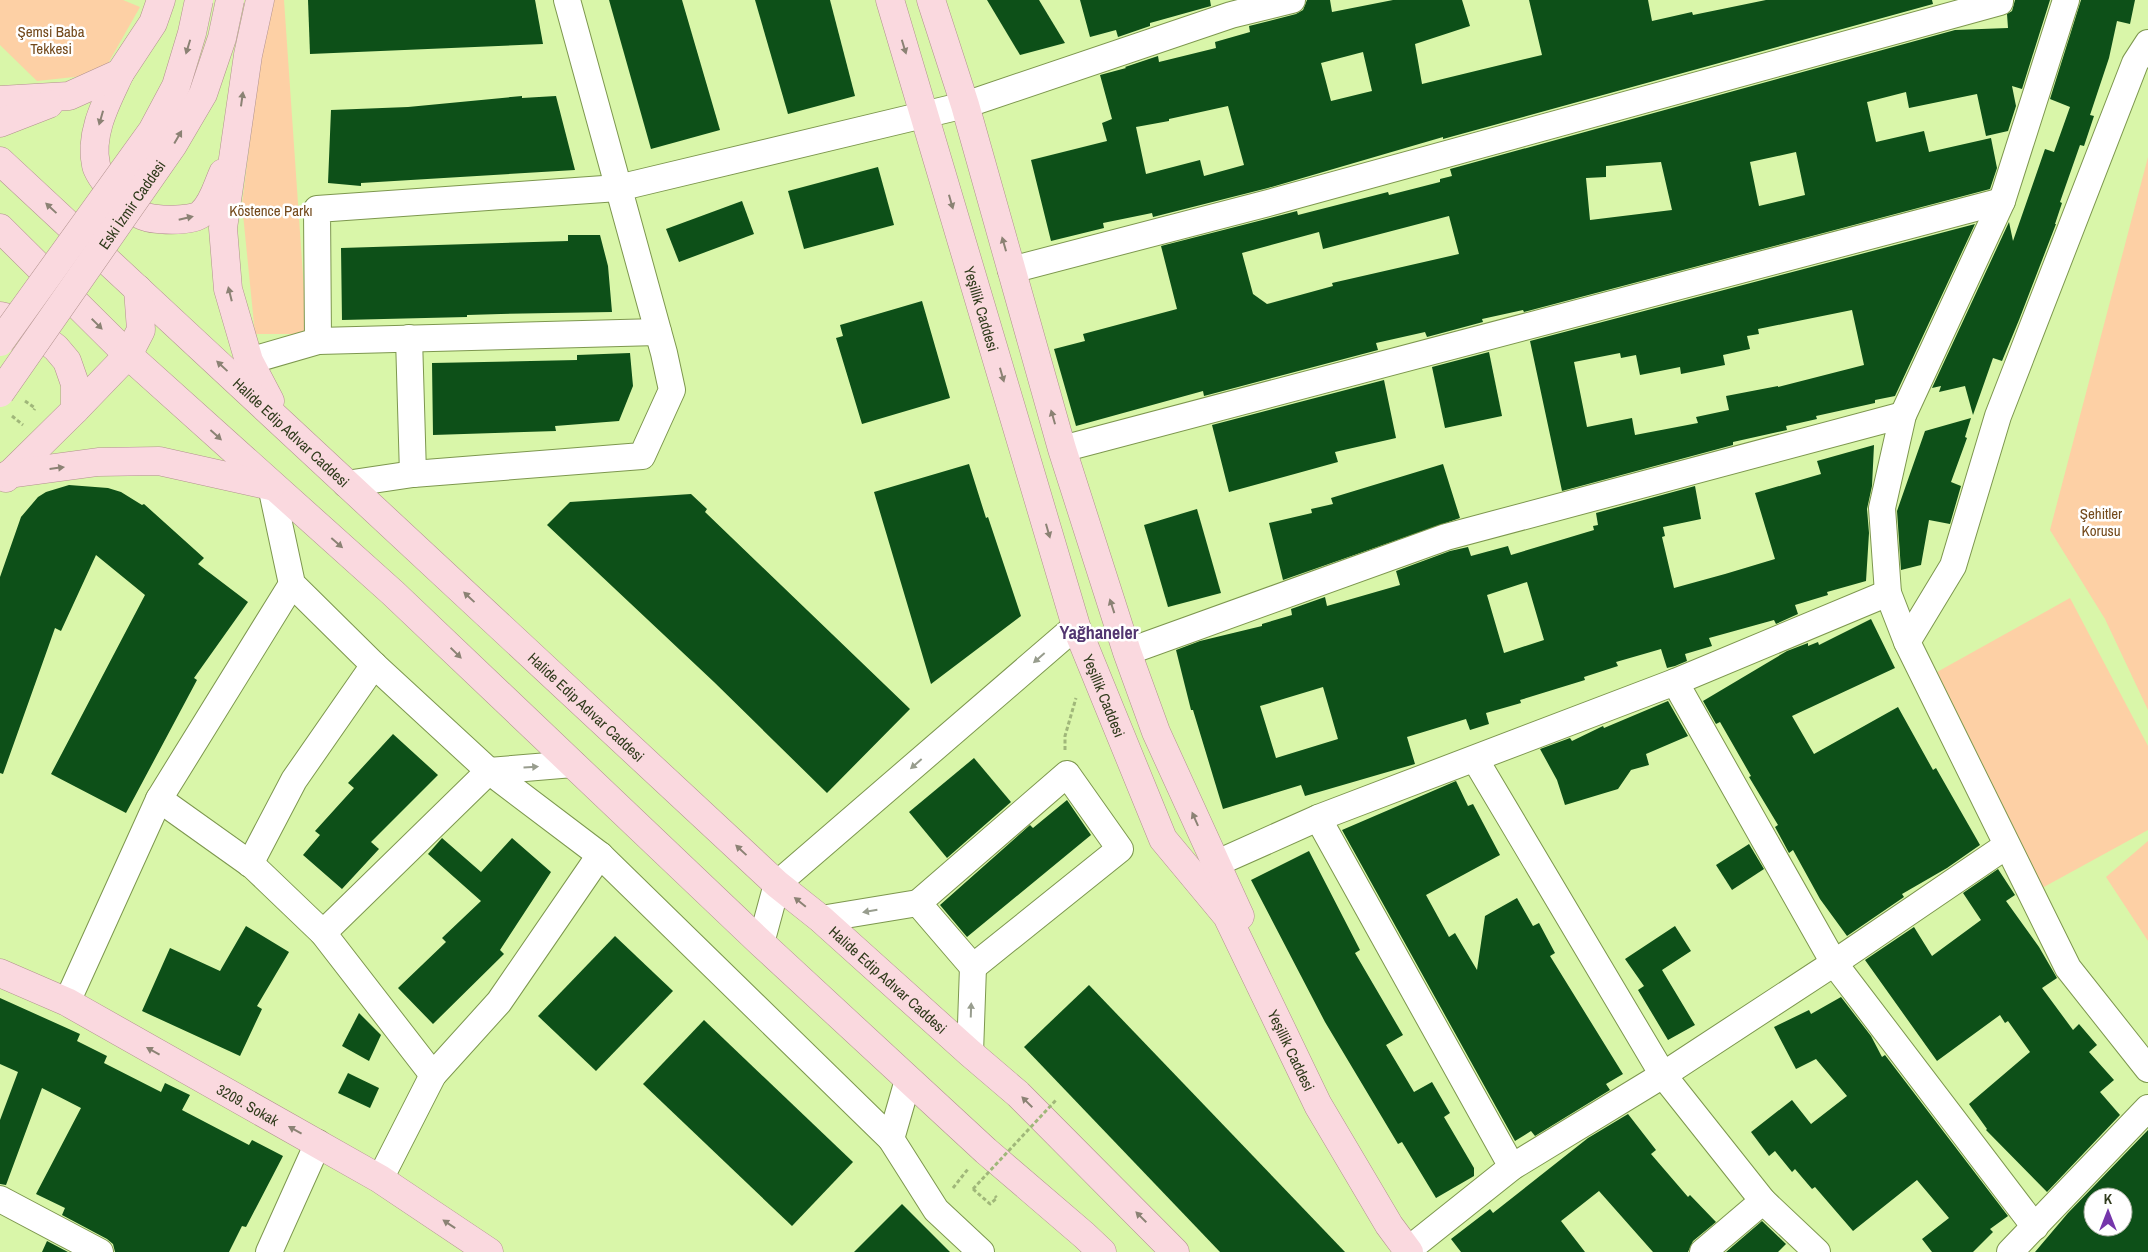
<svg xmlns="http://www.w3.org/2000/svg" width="2148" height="1252" font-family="'Archivo Narrow',sans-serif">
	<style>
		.green { fill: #fdd0a5 }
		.building { fill: #0d5018; fill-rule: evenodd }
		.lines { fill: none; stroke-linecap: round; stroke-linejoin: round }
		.minor-casing { stroke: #7d974e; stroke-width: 28 }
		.major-casing { stroke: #b1918d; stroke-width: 29 }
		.path { stroke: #a0b77a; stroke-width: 3; stroke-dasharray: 4 2.5; stroke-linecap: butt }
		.minor { stroke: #fff; stroke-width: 26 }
		.major { stroke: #fad9df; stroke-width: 28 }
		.major-bridge-casing { stroke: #b1918d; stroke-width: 29; stroke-linecap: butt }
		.path-bridge { stroke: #a0b77a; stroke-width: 3; stroke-dasharray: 4 2.5; stroke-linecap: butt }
		.major-bridge { stroke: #fad9df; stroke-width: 28 }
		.oneway { fill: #8b8274 }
		.oneway2 { fill: #989d8e }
		.labels { text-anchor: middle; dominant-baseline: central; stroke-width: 5; stroke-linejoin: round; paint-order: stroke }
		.park-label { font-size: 15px; fill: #73491b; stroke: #fff }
		.street-label { font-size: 15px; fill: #303b1c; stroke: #fff }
		.quarter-label { font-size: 18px; font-weight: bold; fill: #523570; stroke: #fff }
	</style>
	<rect width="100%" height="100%" fill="#d9f6a9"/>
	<!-- green -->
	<g class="green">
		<polygon points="0,0 123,0 140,7 102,74 37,81 0,45"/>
		<polygon points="268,0 284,0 307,334 255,334 242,204"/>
		<polygon points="2148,157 2148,710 2105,619 2050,530"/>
		<polygon points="2070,598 2148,746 2148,830 2031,894 1937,672"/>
		<polygon points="2148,841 2148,941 2106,877"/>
	</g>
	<!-- building -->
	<g class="building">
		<polygon points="308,0 535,0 543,44 310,54"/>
		<polygon points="609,0 682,0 720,130 651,149"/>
		<polygon points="755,0 830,0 855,96 788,114"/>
		<polygon points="987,0 1039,0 1065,43 1020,55"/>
		<polygon points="1080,0 1210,0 1211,6 1150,23 1150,26 1118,37 1116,30 1090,37"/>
		<path d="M1307,0h23l2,12 61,-12h69l8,26 -55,18 7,40 120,-29 -13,-55h119l4,21 40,-9 1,3 73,-15h166l1,4 -490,135v-2l-175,51 -115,29 -1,-4 -49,10 1,5 -53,13 -20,-81 76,-19 -5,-18 10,-4 -12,-44 26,-7 -1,-1 33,-11 1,6 57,-14 -1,-6 35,-10 -1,-6 47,-12 7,-4zM1363,52l9,39 -41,10 -10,-38zM1228,106l16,59 -40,11 -4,-16 -54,14 -10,-47 33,-6v-2z"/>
		<path d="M2015,0h35l-28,89 -10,-3 4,20 -8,25 -22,5 -9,-42 -68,14 -3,-16 -39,10 9,40 48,-11 5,21 62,-14 6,30 -7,21 -466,123 -1,-2 -41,9 1,3 -56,15 -2,-5 -49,11 2,7 -174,46 -1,-5 -127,35 -22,-77 31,-8 -2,-7 94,-25 -16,-63 136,-35 1,4 90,-23 1,3 51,-13v-3l12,-3 -2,-7 505,-139 53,-2 -1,-14 5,-3zM1796,152l9,43 -46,11 -9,-44zM1661,162l11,48 -82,10 -4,-42 20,-1v-11zM1449,216l10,38 -127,29 1,3 -66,18 -14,-10 -11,-41 77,-21 4,17z"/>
		<polygon points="2081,0 2135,0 2130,24 2117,21 2109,58 2090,115 2094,116 2084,146 2080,145 2060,202 2062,203 2055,224 2056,224 2019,320 2002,361 1993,358 1973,415 1965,386 1939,392 1941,386 1932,388 2009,222 2013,241 2045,149 2054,152 2070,107 2050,99"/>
		<polygon points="522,96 522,98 556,96 575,170 361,183 361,186 328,183 331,110 408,107"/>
		<polygon points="878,167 894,225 804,249 788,191"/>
		<polygon points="742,201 754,234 679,262 666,229"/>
		<path d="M1975,224l-80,172 -20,4v3l-59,13 1,3 -31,7 1,4 -54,12v3l-171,46 -32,-150zM1852,310l12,55 -86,22v-1l-52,10 3,14 -33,7 2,6 -63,12 -3,-17 -45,9 -13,-65 46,-9 1,5 15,-3 4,20 40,-8 1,7 44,-9 -2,-10 27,-6 -3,-13 12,-2 -1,-5z"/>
		<polygon points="568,235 600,235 608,266 612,312 501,314 467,315 467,317 342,320 341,248 568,241"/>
		<polygon points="922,301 950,398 862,424 836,338 843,336 840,325"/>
		<polygon points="1489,352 1502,416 1445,428 1432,367"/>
		<polygon points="630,353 633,386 619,421 555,426 556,431 433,435 432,363 577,360 577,355"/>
		<polygon points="1384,380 1396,438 1335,452 1338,462 1229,492 1212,425"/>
		<polygon points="1971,418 1965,437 1967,438 1951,482 1961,486 1950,524 1929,520 1921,565 1901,570 1897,511 1925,431"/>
		<path d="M1874,445l-2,41 -5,23 2,24 -3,48 -39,11 1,3 -33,10 3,9 -22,10 -2,-4 -65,18 3,8 -27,8 2,7 -12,5 -8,2 -6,-19 -45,13 2,4 -34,11 1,3 -65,20 1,3 -35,10 3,11 -19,6 -4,-11 -59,18 8,27 -110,32 -4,-11 -78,24 -30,-99h-2l-15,-60 24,-9 62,-15v-2l30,-9 -1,-6 34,-12 2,9 73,-21 -4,-14 54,-20 18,-4 3,9 37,-10 3,9 83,-25 -1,-4 5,-1 -2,-12 99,-27 6,33 -38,8 2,9 -3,1 12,51 51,-14 50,-15 -20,-66 66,-19 -4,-13zM1527,582l17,58 -40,13 -17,-58zM1323,687l15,52 -62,19 -16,-52z"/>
		<polygon points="969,464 986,518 988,517 1021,616 931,684 874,492"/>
		<polygon points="1443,464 1460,518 1283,580 1269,523 1312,513 1311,509 1333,504 1331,498"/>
		<polygon points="69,485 108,488 121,492 142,505 144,504 204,558 198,564 248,602 194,678 197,680 126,813 51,774 145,595 96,555 61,631 55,628 3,774 0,773 0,577 21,517 38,497 46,492"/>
		<polygon points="691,494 707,509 705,512 910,709 827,793 714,682 547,525 570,502"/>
		<polygon points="1197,509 1221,593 1168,607 1144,525"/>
		<polygon points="1871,619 1895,668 1792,716 1814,754 1898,707 1933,770 1936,768 1980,845 1947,868 1902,894 1904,897 1847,936 1820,899 1793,850 1789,853 1775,827 1778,825 1749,777 1751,776 1720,722 1716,724 1703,701 1787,651 1808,643 1808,646 1818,642 1819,645"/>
		<polygon points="1668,701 1688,736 1646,754 1649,765 1631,770 1618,789 1565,805 1557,780 1540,749 1570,738 1572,741 1603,726 1604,728"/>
		<polygon points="393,734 438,775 371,842 379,849 342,889 303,855 320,835 315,831 354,788 348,783"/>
		<polygon points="974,758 1011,802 947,858 909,812"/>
		<polygon points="1456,781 1468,806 1473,804 1500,855 1426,895 1449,937 1455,933 1477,970 1485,916 1517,898 1533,926 1539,923 1555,953 1550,956 1623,1074 1606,1084 1610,1090 1535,1136 1531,1131 1515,1141 1342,830"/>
		<polygon points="1067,800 1091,835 967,937 940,905 1030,825 1033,828"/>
		<polygon points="442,838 481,872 512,838 551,872 500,950 504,954 433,1024 398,988 446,942 442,938 481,901 428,854"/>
		<polygon points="1749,844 1764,869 1732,890 1716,865"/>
		<polygon points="1309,851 1360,950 1355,953 1403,1035 1386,1045 1414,1092 1432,1082 1450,1113 1444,1117 1474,1168 1474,1176 1436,1198 1402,1142 1398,1144 1325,1022 1251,880"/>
		<polygon points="1998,869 2015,895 2006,901 2039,947 2057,978 2042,988 2073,1030 2079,1024 2097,1045 2089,1052 2114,1080 2100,1092 2120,1115 2047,1192 1986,1130 1987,1129 1969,1104 2030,1052 2008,1021 2005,1023 2000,1015 1937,1061 1865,960 1914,927 1932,956 1981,920 1963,893"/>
		<polygon points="246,926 289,952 257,1006 262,1009 240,1056 142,1011 170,948 220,971"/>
		<polygon points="1675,926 1691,951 1662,970 1695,1025 1668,1040 1638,990 1644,986 1625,959"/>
		<polygon points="615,936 673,991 596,1071 538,1016"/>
		<polygon points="1089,985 1345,1252 1220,1252 1024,1047"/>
		<polygon points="1841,997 1871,1036 1882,1057 1885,1055 2008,1216 1990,1229 1993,1232 1973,1252 1932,1252 1922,1239 1949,1218 1917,1180 1853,1231 1815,1187 1812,1189 1795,1169 1792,1172 1775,1151 1769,1156 1751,1132 1792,1100 1811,1124 1847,1096 1816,1059 1796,1069 1774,1027 1809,1010 1811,1014"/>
		<polygon points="0,998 80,1034 77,1041 107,1056 104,1063 161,1092 165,1083 190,1095 182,1110 249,1145 252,1140 283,1156 246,1227 242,1226 229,1252 115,1252 113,1244 107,1239 62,1215 65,1208 36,1194 81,1108 42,1088 6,1185 0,1184 0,1120 18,1072 0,1064"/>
		<polygon points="359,1013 381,1035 369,1061 342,1046"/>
		<polygon points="704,1020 853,1162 792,1226 643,1084"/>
		<polygon points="348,1073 379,1088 370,1108 338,1093"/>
		<polygon points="1628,1114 1656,1150 1651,1154 1688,1197 1690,1195 1716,1222 1693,1241 1688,1252 1653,1252 1599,1191 1561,1221 1585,1252 1461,1252 1451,1239 1490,1209 1493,1213 1588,1138"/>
		<path d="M2148,1130v122h-113l33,-39zM2093,1197h30v30h-30z"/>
		<polygon points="902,1204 950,1252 854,1252"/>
		<polygon points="1762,1221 1786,1244 1778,1252 1726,1252"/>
		<polygon points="47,1241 68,1252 42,1252"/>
	</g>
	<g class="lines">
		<!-- minor casing -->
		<g class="minor-casing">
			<g id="minor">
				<polyline points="2066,0 2002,201 1903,415 1882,508 1888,593 1907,642 2068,968 2148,1069"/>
				<polyline points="1011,270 1272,202 2000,2 2000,0"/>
				<polyline points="409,338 413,474"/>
				<polyline points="318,341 317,209 618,188 965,105 1231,15 1292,0"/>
				<polyline points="249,361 318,341 658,332"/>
				<polyline points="1062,449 2002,201"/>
				<polyline points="346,484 413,474 642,456 672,390 664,353 567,0"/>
				<polyline points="271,486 292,584 374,665 489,771 600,855 891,1139 908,1080"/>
				<polyline points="1907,642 1953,566 1998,416 2135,63 2148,43"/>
				<polyline points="1127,652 1446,537 1903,415"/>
				<polyline points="1675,682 1834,963 2035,1227"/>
				<polyline points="1475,759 1663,1075 1763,1201 1817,1252"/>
				<polygon points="1067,774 1120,849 973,967 918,903"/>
				<polyline points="159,799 253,866 323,933 433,1075"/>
				<polyline points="1318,818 1512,1167"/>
				<polyline points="250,864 294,780 374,665"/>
				<polyline points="1215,864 1318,818 1675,682 1888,593"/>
				<polyline points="821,919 918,903"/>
				<polyline points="323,933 489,771 573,764"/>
				<polyline points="761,943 777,884 1076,626"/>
				<polyline points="67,1002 159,799 292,584"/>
				<polyline points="970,1053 973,967"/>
				<polyline points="891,1139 936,1210 981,1252"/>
				<polyline points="380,1179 433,1075 499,1002 600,855"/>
				<polyline points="0,1199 100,1252"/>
				<polyline points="1418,1242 1512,1167 1663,1075 1834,963 2006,846"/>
				<polyline points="269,1252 318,1143"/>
				<polyline points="1703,1252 1763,1201"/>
				<polyline points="2010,1252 2148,1108"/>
			</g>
		</g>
		<!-- major casing -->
		<g class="major-casing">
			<g id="major">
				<polyline points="260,0 248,55 223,228 228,289 249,361 270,401"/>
				<path id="s1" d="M890,0l186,626 87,213 64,77 91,189 71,120 20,27"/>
				<polyline points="931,0 965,105 1062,449 1127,652 1156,732 1240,916"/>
				<path d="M120,73c-13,28 -31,60 -24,92 3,14 32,44 45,50 11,6 51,7 60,-1 12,-10 16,-28 22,-41"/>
				<polyline points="0,100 69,96 120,73 153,23 161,0"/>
				<polyline points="0,123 49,104"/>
				<path id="s2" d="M0,161l777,723 44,35 149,134 48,41 157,158"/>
				<polyline points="0,228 128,355 393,593 761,943 986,1151 1084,1235 1102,1252"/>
				<polyline points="0,316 22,321 56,348 67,361 75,384 75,410 6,478"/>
				<polyline points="75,410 128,355 141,330 138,289"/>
				<polyline points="9,474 98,462 159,461 271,486"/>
				<path id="s3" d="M0,973l67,29 313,177 109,73"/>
			</g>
		</g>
		<!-- path -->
		<g class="path">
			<polyline points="25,401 35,408 34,410"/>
			<polyline points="12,416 23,425"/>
			<polyline points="1065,750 1065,736 1076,698"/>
			<polyline points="953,1188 968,1169"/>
			<polyline points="973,1189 990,1204 997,1198 995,1196"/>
		</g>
		<!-- minor -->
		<use href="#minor" class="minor"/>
		<!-- major -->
		<use href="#major" class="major"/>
		<!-- major-bridge casing -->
		<g class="major-bridge-casing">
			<g id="major-bridge">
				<polyline points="0,342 152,131 176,86 192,33 199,0"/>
				<path id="s4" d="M0,393l173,-248 30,-51 19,-56 8,-38"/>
			</g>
		</g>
		<!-- path-bridge -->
		<polyline class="path-bridge" points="973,1189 1057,1099"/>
		<!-- major-bridge -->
		<use href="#major-bridge" class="major-bridge"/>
	</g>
	<!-- one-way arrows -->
	<defs><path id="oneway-solid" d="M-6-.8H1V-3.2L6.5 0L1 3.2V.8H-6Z" transform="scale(1.25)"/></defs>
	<g class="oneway">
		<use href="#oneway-solid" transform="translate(188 47) rotate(107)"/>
		<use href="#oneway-solid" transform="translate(904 47) rotate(73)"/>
		<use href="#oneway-solid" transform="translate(242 99) rotate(-82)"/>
		<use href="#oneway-solid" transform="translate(101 118) rotate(106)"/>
		<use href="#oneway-solid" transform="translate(178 137) rotate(-60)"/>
		<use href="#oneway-solid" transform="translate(951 202) rotate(74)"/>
		<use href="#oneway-solid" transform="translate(51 208) rotate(-137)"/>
		<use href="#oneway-solid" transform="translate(186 218) rotate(-13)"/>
		<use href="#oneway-solid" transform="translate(1004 244) rotate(-106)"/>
		<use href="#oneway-solid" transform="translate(230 294) rotate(-104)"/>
		<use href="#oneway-solid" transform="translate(97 324) rotate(45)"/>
		<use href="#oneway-solid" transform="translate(222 366) rotate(-137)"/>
		<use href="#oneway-solid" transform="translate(1002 375) rotate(74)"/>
		<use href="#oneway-solid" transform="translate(1053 417) rotate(-106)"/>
		<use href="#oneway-solid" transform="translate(216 435) rotate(42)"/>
		<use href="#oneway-solid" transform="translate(57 468) rotate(-7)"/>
		<use href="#oneway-solid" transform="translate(1048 531) rotate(74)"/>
		<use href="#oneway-solid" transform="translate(337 543) rotate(41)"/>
		<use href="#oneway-solid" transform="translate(469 597) rotate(-137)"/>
		<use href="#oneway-solid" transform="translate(1112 606) rotate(-108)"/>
		<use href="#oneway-solid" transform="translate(456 653) rotate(44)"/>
		<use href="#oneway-solid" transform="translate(1195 819) rotate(-114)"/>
		<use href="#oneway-solid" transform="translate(741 850) rotate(-137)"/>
		<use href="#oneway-solid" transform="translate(800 902) rotate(-141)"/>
		<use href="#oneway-solid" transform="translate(153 1051) rotate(-151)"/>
		<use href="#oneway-solid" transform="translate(1027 1102) rotate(-135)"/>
		<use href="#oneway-solid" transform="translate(295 1130) rotate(-151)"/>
		<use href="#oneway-solid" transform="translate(1141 1217) rotate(-135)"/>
		<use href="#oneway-solid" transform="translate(449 1224) rotate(-146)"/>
	</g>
	<g class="oneway2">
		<use href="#oneway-solid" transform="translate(1039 658) rotate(139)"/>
		<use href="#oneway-solid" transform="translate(916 764) rotate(139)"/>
		<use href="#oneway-solid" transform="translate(531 767) rotate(-4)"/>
		<use href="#oneway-solid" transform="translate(870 911) rotate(170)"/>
		<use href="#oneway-solid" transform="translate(971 1010) rotate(-88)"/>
	</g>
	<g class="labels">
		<!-- park labels -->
		<g class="park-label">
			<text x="51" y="31">Şemsi Baba<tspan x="51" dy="17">Tekkesi</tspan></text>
			<text x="271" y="210">Köstence Parkı</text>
			<text x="2101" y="513">Şehitler<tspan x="2101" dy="17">Korusu</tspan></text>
		</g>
		<!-- street labels -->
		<g class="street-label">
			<text stroke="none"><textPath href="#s4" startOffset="230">Eski İzmir Caddesi</textPath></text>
			<text stroke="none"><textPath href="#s1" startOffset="322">Yeşillik Caddesi</textPath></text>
			<text stroke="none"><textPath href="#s2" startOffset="398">Halide Edip Adıvar Caddesi</textPath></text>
			<text stroke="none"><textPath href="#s1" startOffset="728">Yeşillik Caddesi</textPath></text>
			<text stroke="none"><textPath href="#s2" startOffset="801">Halide Edip Adıvar Caddesi</textPath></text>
			<text stroke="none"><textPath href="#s2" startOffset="1208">Halide Edip Adıvar Caddesi</textPath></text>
			<text stroke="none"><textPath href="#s1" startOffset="1132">Yeşillik Caddesi</textPath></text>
			<text stroke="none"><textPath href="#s3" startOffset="281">3209. Sokak</textPath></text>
		</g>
		<!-- quarter labels -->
		<g class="quarter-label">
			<text x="1099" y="632">Yağhaneler</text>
		</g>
	</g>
	<!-- north arrow -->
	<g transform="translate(2108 1212)"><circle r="24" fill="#ffffff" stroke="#acb1a4"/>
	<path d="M0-4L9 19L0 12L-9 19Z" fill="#7536ab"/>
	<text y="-8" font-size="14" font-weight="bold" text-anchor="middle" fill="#303b1c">K</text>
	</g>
</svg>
